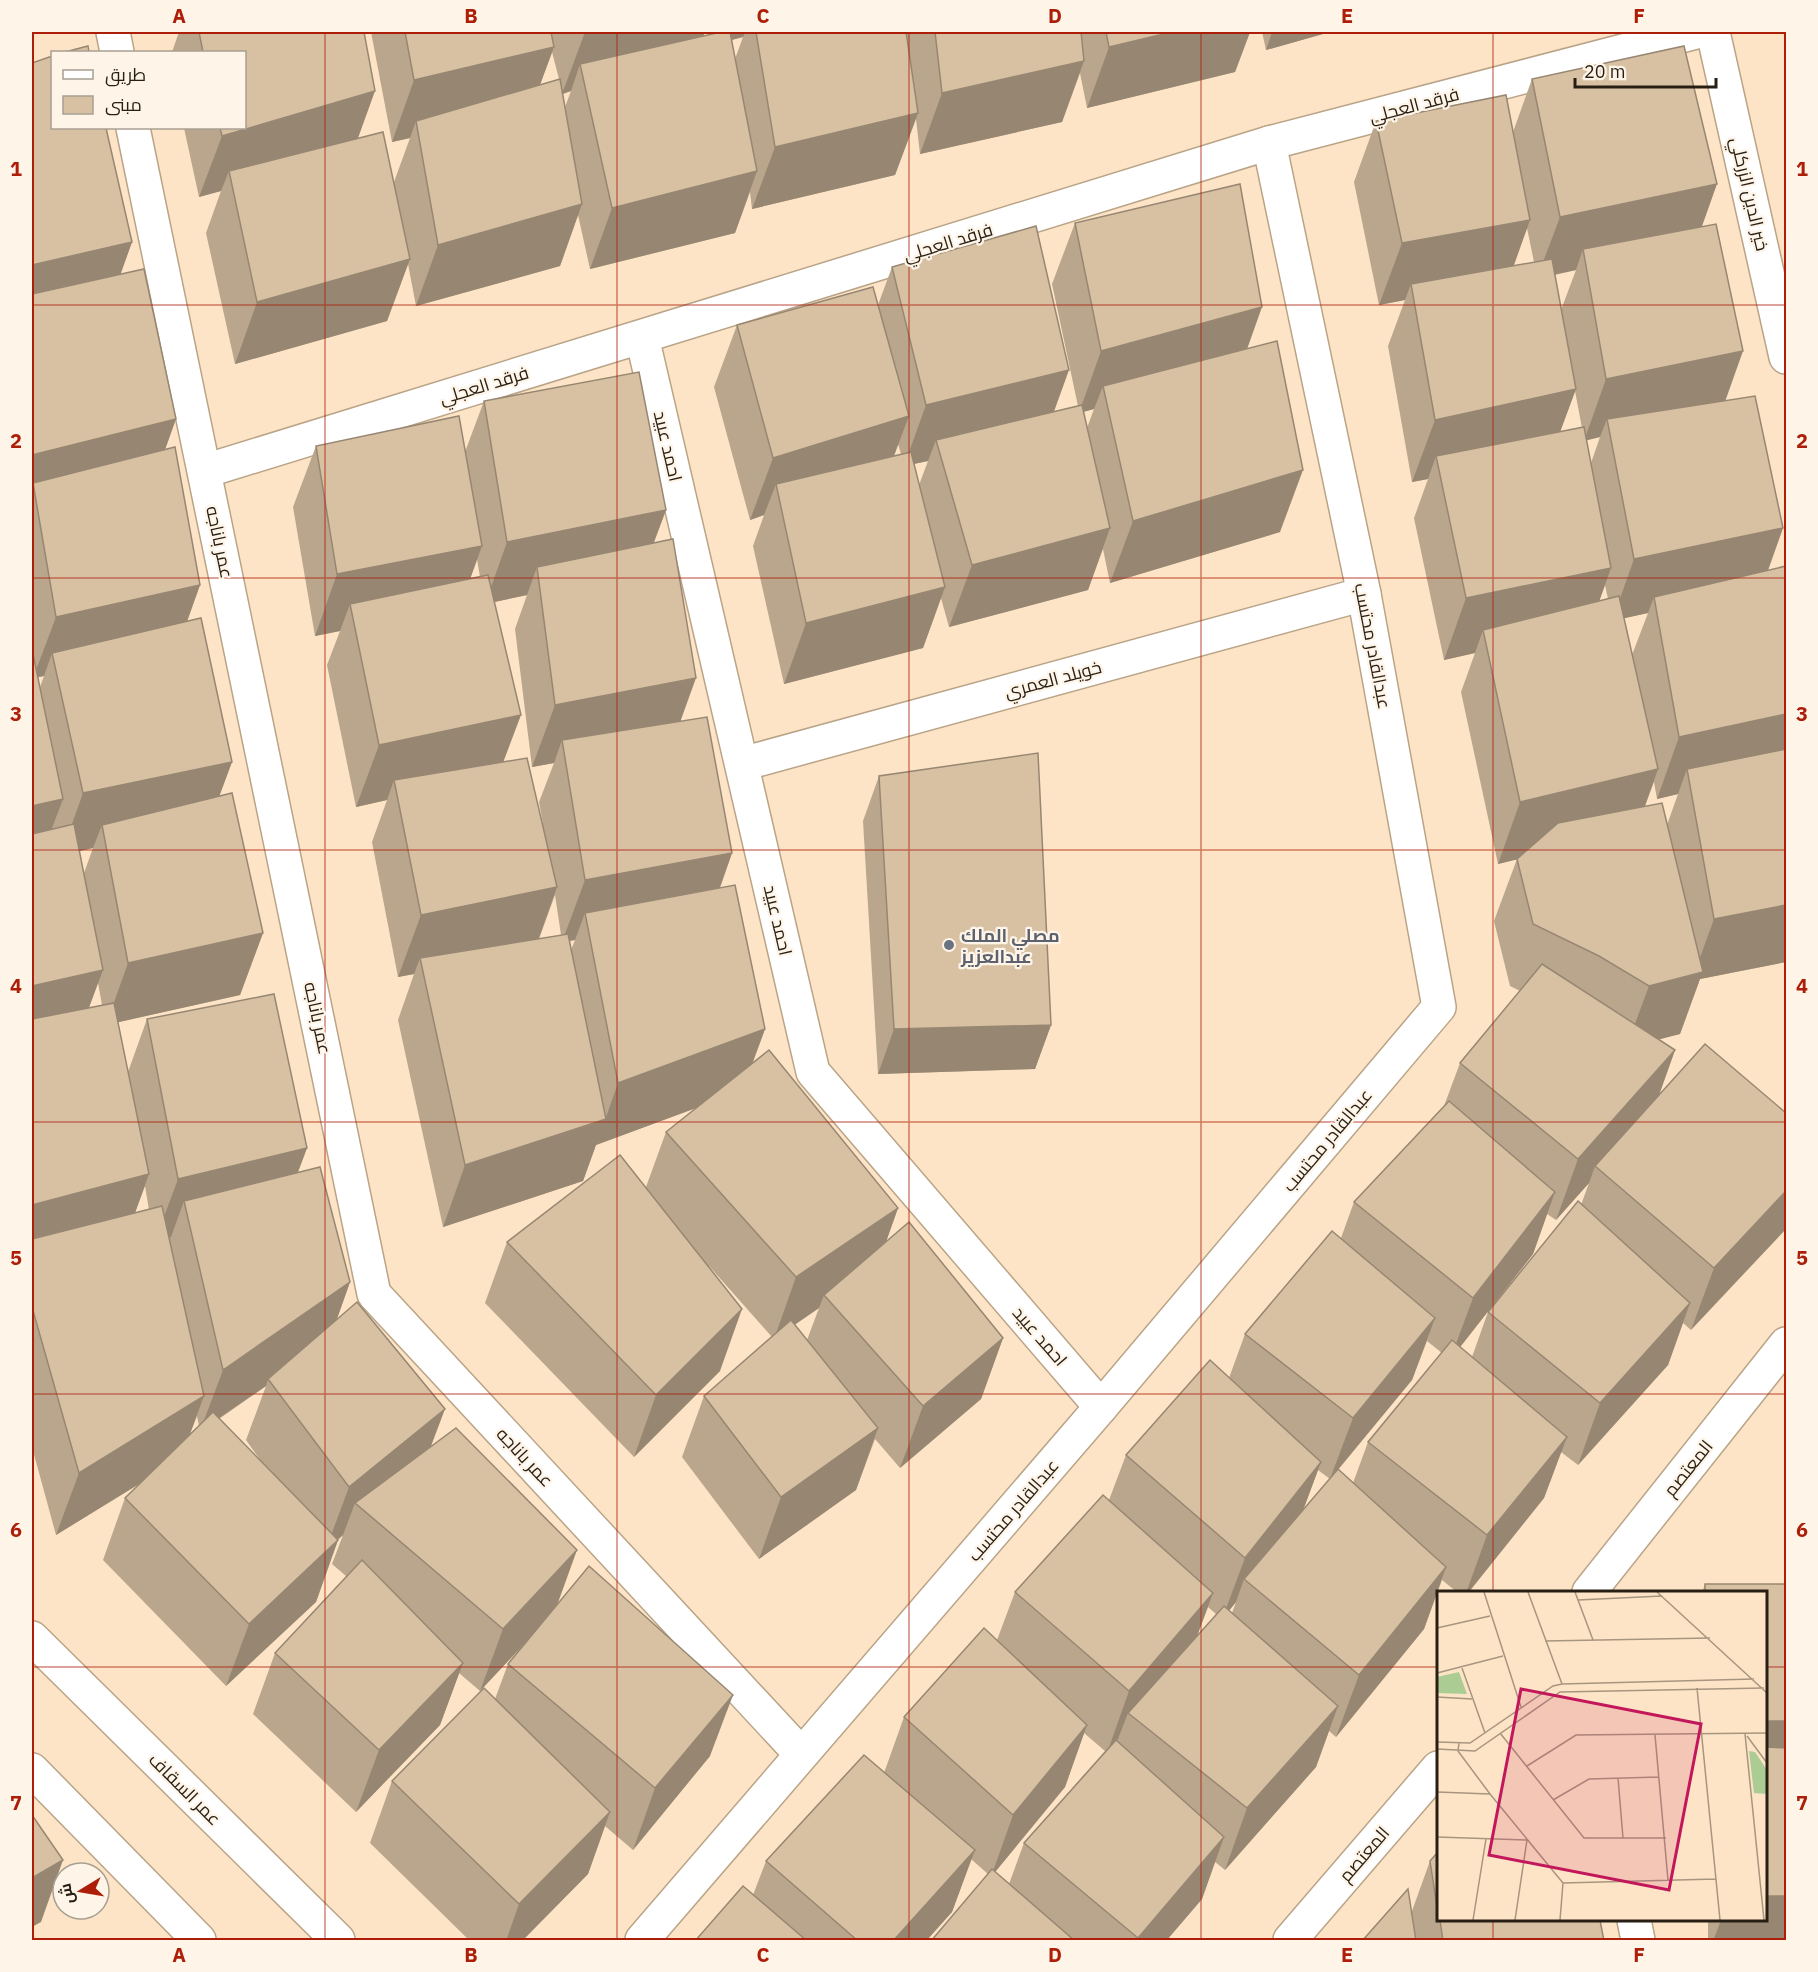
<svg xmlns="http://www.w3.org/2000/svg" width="1818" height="1972" font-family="'IBM Plex Sans',Cairo,sans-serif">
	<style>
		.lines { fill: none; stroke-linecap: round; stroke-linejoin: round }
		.minor-casing { stroke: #baa487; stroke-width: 36 }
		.tertiary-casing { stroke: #baa487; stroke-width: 36 }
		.minor { stroke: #fff; stroke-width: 33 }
		.tertiary { stroke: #fff; stroke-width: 33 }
		.wall { fill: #baa68c; fill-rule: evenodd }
		.shaded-wall { fill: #978772 }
		.building { fill: #d8c1a3; stroke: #978772; stroke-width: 1.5 }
		.grid { fill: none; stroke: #ad1e08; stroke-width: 1.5; stroke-opacity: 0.55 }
		.worship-dot { fill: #6b7280; stroke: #fef4e8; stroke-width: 2 }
		.labels { text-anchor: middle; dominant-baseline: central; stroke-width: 4.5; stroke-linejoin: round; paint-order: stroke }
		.street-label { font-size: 18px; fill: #281f14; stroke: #fef4e8 }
		.worship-label { font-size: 18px; font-weight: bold; fill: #5b616d; stroke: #fef4e8; text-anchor: start }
		.inset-road { fill: none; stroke: #a8957f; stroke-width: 1.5 }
		.view { fill: #c2185b; fill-opacity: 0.15; stroke: #c2185b; stroke-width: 3 }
		.inset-edge { fill: none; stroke: #281f14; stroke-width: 3 }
		.neatline { fill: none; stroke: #ad1e08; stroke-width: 2 }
		.grid-label { font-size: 20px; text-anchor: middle; font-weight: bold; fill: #ad1e08 }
	</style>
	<rect width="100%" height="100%" fill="#fde4c6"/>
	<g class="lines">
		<!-- minor casing -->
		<g class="minor-casing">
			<g id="minor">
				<polyline points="113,32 117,52"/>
				<polyline points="1713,32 1786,357"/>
				<polyline points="133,128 374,1294 801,1754"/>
				<polyline points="642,337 813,1072 1101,1407"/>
				<polyline points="205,471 1269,143 1696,32"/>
				<polyline points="742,764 1364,594"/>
				<polyline points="1589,1592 1786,1344"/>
				<polyline points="1634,1920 1638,1940"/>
				<polyline points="642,1940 1101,1407 1439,1007 1364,594 1269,143"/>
				<polyline points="1290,1940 1438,1768"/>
			</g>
		</g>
		<!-- tertiary casing -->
		<g class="tertiary-casing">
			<g id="tertiary">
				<polyline points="32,1638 338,1940"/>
				<polyline points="32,1770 199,1940"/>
			</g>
		</g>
		<!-- minor -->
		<use href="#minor" class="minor"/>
		<!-- tertiary -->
		<use href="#tertiary" class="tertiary"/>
	</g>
	<!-- wall -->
	<g class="wall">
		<path d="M179,32h185l-6,106 36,44 16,-44 -18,4 -21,-110h334l-2,4 18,-4h529l-15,40 -148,36 -7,-35 -18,49 -142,32 -4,-35 -21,56 -143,34 -2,-17 -15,41 -145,36 -12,-54 -18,51 -144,40 -8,-42 -21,57 -152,43 -29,-131 15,-42 -22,6 -15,-69h60v-76h-72zM743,37l-8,22 -3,-19zM552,52l7,27 -19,6zM571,91l-6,16 -2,-13z"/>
		<polygon points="1262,32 1330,32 1266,50"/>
		<path d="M32,63l100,179 -12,32 80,311 -13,37 45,140 -13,34 44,137 -23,62 -122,27 10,50 19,-53 160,129 -9,24 52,110 -13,37 94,128 127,157 152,152 -77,94 -28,-24 -17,48 -66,67h-52l-100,-98 22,-62 103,-82 13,-35 13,-17 -41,44 -21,-18 -19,52 -84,87 -103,-98 22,-61 71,-77 -14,-12 11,-29 -5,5 -22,62 -90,84 -123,-126 22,-62 16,-15 -85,52 -24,-88zM44,676l-4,11 -2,-10zM93,848l-9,25 -5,-22zM98,983l4,22 -13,3zM145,1186l4,24 -14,3zM266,1386l-20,54 17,24 -44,-45zM197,1416l2,10 -9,8z"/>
		<path d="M1532,79l170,147 23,175 58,127 -15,43 18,391 -86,17 -20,55 -21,5 16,11 -16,45 127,18 -95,217 -8,-7 -15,42 -90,100 -17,-13 -17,46 -76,95h-10l-16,-13 -18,49 -88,108 -7,-6 -13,36 -91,103 -10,-8 -13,37 -36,42h-235l57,-67 -17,-15 -19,53 -26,29h-231l58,-46 13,-34 118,-88 20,-56 93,-77 18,-48 94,-92 17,-45 103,-77 16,-44 96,-96 13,-36 90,-96 16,-43 60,-72 -10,-5 -16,-65 23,-62 -19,5 -37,-172 14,-39 -31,7 -30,-142 14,-39 -16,3 -24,-136 17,-46 -26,5 -25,-123 22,-61 137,11zM1527,228l7,34 -21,4zM1576,270l-15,40 -6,-35zM1575,391l7,37 -22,4zM1600,437l-9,26 -5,-23zM1605,585l3,14 -9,2zM1648,613l-16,42 -8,-37zM1654,782l3,17 21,-5 -11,31 -22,-19zM1589,1183l-8,22 -93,107 -16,45 -12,-10 73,-93 14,-40 9,6zM1427,1341l15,12 -74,89 -15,41 -15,-13 74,-90zM1318,1470l12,9 -27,31zM1236,1602l-4,11 -3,-2zM1208,1607l8,7 -19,22zM1084,1733l21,18 -81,92 -15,41 -14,-12 70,-85z"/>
		<path d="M1075,223l172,126 33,183 -170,51 -7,-34 -15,41 -139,37 -8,-29 -18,50 -139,36 -31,-138 11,-31 -14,5 -36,-133 23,-62 141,-20 14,-38 162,145 24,-6 -26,-122zM1094,409l-7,19 -4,-16zM898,444l3,10 -7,2zM928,461l-9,24 -5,-21z"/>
		<path d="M484,401l182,109 -13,33 28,178 51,132 -12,35 45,141 -12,33 145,146 -12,34 117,96 -22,61 -81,69 -25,-29 -19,51 -97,69 -77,-102 22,-61 68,-59 -63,-71 11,105 -86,86 -149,-154 22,-61 139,-55 20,-55 30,-24 -100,37 -13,36 -140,46 -45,-207 16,-46 -16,3 -26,-135 15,-42 -31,7 -29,-142 13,-34 -25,5 -22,-129 23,-61 149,6zM477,559l3,18 -10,2zM527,595l-12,34 17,138 22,-4 -15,39 4,22 -39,-62 -10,-160zM555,895l6,40 -22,4zM575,940l-4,10 -2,-9zM819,1308l-12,32 -13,-15z"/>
		<polygon points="879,776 1051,1025 1035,1069 878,1074 863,821"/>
		<polygon points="1705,1584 1786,1584 1786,1941 1708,1941 1708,1920 1766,1920 1766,1593 1702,1593"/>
		<polygon points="1438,1852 1438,1920 1600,1920 1604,1941 1362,1941 1412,1911 1430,1861"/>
	</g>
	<!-- shaded-wall -->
	<g class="shaded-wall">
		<polygon points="585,32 705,32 697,53 580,64 571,91 562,94"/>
		<polygon points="727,32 745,32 743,37 723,42"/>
		<polygon points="1172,32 1250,32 1235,72 1087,108 1109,47"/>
		<polygon points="1272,32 1330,32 1266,50"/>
		<polygon points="554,47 531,109 416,121 410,138 392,142 414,80"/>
		<polygon points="1084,61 1062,122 920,154 942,93"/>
		<polygon points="375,91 353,152 229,171 221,191 199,197 222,136"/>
		<polygon points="918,113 895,175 752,209 775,147"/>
		<polygon points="757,171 735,233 590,269 612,208"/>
		<polygon points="1717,184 1695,246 1583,249 1576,270 1537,278 1560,217"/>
		<polygon points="582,204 560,266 416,306 438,245"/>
		<polygon points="1530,220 1508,282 1411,284 1405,300 1379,305 1402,243"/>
		<polygon points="132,242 110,304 32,321 32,265"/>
		<polygon points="410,259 387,321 235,364 257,302"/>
		<polygon points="1262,307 1240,369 1103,386 1094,409 1079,413 1101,351"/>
		<polygon points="1743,351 1721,413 1607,419 1600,437 1584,441 1606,379"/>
		<polygon points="1069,370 1047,431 936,440 928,461 904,466 926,405"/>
		<polygon points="1576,389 1553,451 1436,456 1428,479 1412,482 1435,420"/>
		<polygon points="909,416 886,477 776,484 764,515 750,520 773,458"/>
		<polygon points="176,419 154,481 33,483 32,488 32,455"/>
		<polygon points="1303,470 1280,532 1110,583 1133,521"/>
		<polygon points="666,510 643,572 537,567 527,595 485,604 507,542"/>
		<polygon points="1110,528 1088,590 949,627 972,565"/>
		<polygon points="1783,528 1761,589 1654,597 1648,613 1612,621 1634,559"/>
		<polygon points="482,546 460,607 350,604 340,631 315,636 337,574"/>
		<polygon points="1611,568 1589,630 1483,630 1475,653 1444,660 1466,598"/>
		<polygon points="200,585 178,646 52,653 44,676 33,678 56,617"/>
		<polygon points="945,587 923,648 784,684 806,623"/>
		<polygon points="696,678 674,739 562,740 554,763 532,767 555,705"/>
		<polygon points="1786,714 1786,770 1687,769 1678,794 1657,799 1679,737"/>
		<polygon points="521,715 498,776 394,780 387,800 356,807 379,745"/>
		<polygon points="232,762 209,824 102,825 93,848 61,855 83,793"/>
		<polygon points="1658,769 1636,831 1498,864 1520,802"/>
		<polygon points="63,799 40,860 32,862 32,806"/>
		<polygon points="732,853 710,915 585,913 575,940 562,942 585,880"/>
		<polygon points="557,887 535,949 420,958 414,974 398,977 421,915"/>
		<polygon points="1786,905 1786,962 1700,979 1680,1034 1626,1048 1649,986 1694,974 1714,919"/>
		<polygon points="263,933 240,995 106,1025 128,963"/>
		<polygon points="103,970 80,1031 32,1043 32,986"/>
		<polygon points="1051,1025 1035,1069 878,1074 894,1029"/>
		<polygon points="765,1029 742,1091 596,1145 583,1181 443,1227 465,1165 605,1120 618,1083"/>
		<polygon points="1675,1050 1653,1112 1595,1166 1589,1183 1556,1220 1578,1159"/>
		<polygon points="307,1148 284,1209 184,1201 171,1237 155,1241 178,1179"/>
		<polygon points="149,1174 127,1235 32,1261 32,1205"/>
		<polygon points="1786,1191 1786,1229 1691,1330 1714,1268"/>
		<polygon points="1555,1192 1533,1254 1450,1360 1473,1298"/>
		<polygon points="898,1208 876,1270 824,1295 819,1308 774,1339 796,1277"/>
		<polygon points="350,1282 328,1344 268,1379 266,1386 200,1431 223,1370"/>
		<polygon points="1690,1303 1668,1365 1578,1465 1600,1403"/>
		<polygon points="742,1309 720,1371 634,1457 656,1395"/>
		<polygon points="1435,1318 1412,1380 1330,1479 1353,1418"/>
		<polygon points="1003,1338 981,1399 900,1468 923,1406"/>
		<polygon points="204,1396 181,1458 56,1535 79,1473"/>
		<polygon points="445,1409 422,1470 355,1503 343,1535 326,1549 349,1487"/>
		<polygon points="878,1428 856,1490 759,1559 781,1497"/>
		<polygon points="1567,1437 1544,1498 1468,1593 1466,1593 1487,1535"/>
		<polygon points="1321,1462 1298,1524 1244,1579 1236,1602 1222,1619 1245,1558"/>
		<polygon points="338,1540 316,1602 226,1686 249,1624"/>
		<polygon points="577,1550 555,1611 480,1691 503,1629"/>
		<polygon points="1446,1567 1424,1629 1336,1737 1359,1675"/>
		<polygon points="1213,1593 1190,1655 1128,1713 1118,1739 1107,1753 1129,1691"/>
		<polygon points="463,1663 440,1725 356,1812 379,1750"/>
		<polygon points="733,1695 710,1756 633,1850 655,1788"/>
		<polygon points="1338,1706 1316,1767 1225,1870 1247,1808"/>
		<rect x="1766" y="1721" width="20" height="62"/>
		<polygon points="1087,1725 1065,1787 991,1877 1013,1815"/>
		<polygon points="610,1812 588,1874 522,1941 506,1941 519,1904"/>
		<polygon points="1224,1837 1202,1899 1166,1941 1137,1941 1138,1938"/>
		<polygon points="975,1850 952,1912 926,1941 893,1941"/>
		<polygon points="63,1860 41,1922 32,1927 32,1878"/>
		<polygon points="1766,1896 1786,1896 1786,1941 1713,1941 1721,1920 1766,1920"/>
	</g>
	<!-- building -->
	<g class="building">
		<polygon points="199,32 364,32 375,91 222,136 220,128 244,128 244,52 203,52"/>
		<polygon points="405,32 551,32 554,47 414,80"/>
		<polygon points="721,32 730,32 757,171 612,208 580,64"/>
		<polygon points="756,32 906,32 918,113 775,147"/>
		<polygon points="935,32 1081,32 1084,61 942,93"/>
		<polygon points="1106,32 1172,32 1109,47"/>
		<polygon points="88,46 89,52 65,52"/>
		<polygon points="1684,46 1717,184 1560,217 1532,79"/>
		<polygon points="52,56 52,128 106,128 132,242 32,265 32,63"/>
		<polygon points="560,79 582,204 438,245 416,121"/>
		<polygon points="1506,95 1530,220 1402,243 1376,121"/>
		<polygon points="383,132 410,259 257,302 229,171"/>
		<polygon points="1240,184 1262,307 1101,351 1075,223"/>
		<polygon points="1716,224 1743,351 1606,379 1583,249"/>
		<polygon points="1036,226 1069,370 926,405 892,267"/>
		<polygon points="1552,259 1576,389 1435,420 1411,284"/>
		<polygon points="144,269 176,419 32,455 32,294"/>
		<polygon points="873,287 909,416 773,458 737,325"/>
		<polygon points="1277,341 1303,470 1133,521 1103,386"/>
		<polygon points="639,372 666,510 507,542 484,401"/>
		<polygon points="1755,396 1783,528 1634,559 1607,419"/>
		<polygon points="1082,405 1110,528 972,565 936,440"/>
		<polygon points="459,416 482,546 337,574 316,446"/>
		<polygon points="1584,427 1611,568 1466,598 1436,456"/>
		<polygon points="175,447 200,585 56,617 33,483"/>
		<polygon points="911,452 945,587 806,623 776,484"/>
		<polygon points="673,539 696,678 555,705 537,567"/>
		<polygon points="1786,566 1786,714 1679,737 1654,597"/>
		<polygon points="488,575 521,715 379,745 350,604"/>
		<polygon points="1619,596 1658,769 1520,802 1483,630"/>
		<polygon points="201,618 232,762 83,793 52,653"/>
		<polygon points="32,654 33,654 63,799 32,806"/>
		<polygon points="707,717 732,853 585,880 562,740"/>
		<polygon points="1786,749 1786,905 1714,919 1687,769"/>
		<polygon points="1038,753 1051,1025 894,1029 879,776"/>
		<polygon points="527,758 557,887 421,915 394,780"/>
		<polygon points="232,793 263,933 128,963 102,825"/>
		<polygon points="1662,803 1703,972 1649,986 1599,956 1533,924 1517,859 1558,823"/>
		<polygon points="74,824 103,970 32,986 32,834"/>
		<polygon points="735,885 765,1029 618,1083 585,913"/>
		<polygon points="568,934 606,1119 465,1165 420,958"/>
		<polygon points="1542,964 1675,1050 1578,1159 1460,1063"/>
		<polygon points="274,994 307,1148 178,1179 147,1019"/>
		<polygon points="114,1003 149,1174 32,1205 32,1019"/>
		<polygon points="1705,1044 1786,1113 1786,1191 1714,1268 1595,1166"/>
		<polygon points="769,1050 898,1208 796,1277 666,1132"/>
		<polygon points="1449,1101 1555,1192 1473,1298 1354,1202"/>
		<polygon points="620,1155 742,1309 656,1395 507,1242"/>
		<polygon points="320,1167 350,1282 223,1370 184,1201"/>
		<polygon points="1578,1201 1690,1303 1600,1403 1488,1312"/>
		<polygon points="162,1206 204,1396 79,1473 32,1307 32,1239"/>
		<polygon points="909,1222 1003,1338 923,1406 824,1295"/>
		<polygon points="1332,1231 1435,1318 1353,1418 1245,1334"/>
		<polygon points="357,1302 445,1409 349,1487 268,1379"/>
		<polygon points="791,1320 878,1428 781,1497 704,1396"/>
		<polygon points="1452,1340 1567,1437 1487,1535 1368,1442"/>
		<polygon points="1210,1360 1321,1462 1245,1558 1126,1455"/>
		<polygon points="213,1412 338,1540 249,1624 125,1498"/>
		<polygon points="456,1428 577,1550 503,1629 355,1503"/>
		<polygon points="1338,1469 1446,1567 1359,1675 1244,1579"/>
		<polygon points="1103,1495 1213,1593 1129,1691 1015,1592"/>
		<polygon points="362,1560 463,1663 379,1750 275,1653"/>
		<polygon points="589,1566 733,1695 655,1788 508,1664"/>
		<polygon points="1705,1584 1786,1584 1786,1721 1766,1721 1766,1593 1705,1593"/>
		<polygon points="1224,1606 1338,1706 1247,1808 1128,1713"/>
		<polygon points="984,1628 1087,1725 1013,1815 904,1717"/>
		<polygon points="484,1688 610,1812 519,1904 392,1781"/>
		<polygon points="1116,1740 1224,1837 1138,1938 1024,1843"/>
		<polygon points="1766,1747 1786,1748 1786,1896 1766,1896"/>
		<polygon points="864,1755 975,1850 893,1941 858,1941 766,1861"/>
		<polygon points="32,1815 63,1860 32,1878"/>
		<polygon points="1438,1852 1438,1913 1430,1861"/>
		<polygon points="992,1869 1075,1941 931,1941"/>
		<polygon points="743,1886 807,1941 695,1941"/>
		<polygon points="1408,1889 1416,1941 1362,1941"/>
		<polygon points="1440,1920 1600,1920 1604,1941 1443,1941"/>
	</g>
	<!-- grid -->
	<path class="grid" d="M325,32v1908M617,32v1908M909,32v1908M1201,32v1908M1493,32v1560M32,305h1754M32,578h1754M32,850h1754M32,1122h1754M32,1394h1754M32,1667h1406M1766,1667h20M1493,1920v20"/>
	<!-- markers -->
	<circle class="worship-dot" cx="949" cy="945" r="6"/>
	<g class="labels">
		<!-- street labels -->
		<g class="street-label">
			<text transform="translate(1414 105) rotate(-15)">فرقد العجلي</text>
			<text transform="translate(1750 194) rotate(77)">خير الدين الزركلي</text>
			<text transform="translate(948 242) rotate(-17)">فرقد العجلي</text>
			<text transform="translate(484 385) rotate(-17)">فرقد العجلي</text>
			<text transform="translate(668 446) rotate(77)">احمد عبيد</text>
			<text transform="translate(220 542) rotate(78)">عمر باناجه</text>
			<text transform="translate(1373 646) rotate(79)">عبدالقادر محتسب</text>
			<text transform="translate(1053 679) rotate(-15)">خويلد العمري</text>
			<text transform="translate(778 920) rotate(77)">احمد عبيد</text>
			<text transform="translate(318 1018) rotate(78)">عمر باناجه</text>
			<text transform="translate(1327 1140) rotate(-50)">عبدالقادر محتسب</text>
			<text transform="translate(1040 1336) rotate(49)">احمد عبيد</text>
			<text transform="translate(525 1457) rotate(47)">عمر باناجه</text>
			<text transform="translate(1688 1468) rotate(-51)">المعتصم</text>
			<text transform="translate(1013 1510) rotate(-49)">عبدالقادر محتسب</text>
			<text transform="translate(185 1789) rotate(45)">عمر السقاف</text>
			<text transform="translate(1364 1854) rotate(-49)">المعتصم</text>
		</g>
		<!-- worship labels -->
		<g class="worship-label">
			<text x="961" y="935">مصلي الملك<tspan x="961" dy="21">عبدالعزيز</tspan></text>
		</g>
	</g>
	<!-- overview -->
	<g transform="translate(1437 1591)">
		<rect width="330" height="330" fill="#fde4c6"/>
		<path d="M22,81l8,22 -30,-1v-16zM312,160l6,1 12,18v24l-13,-1z" fill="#abcc92"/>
		<path class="inset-road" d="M47,1l37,115M91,1l34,92M138,1l18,48M220,1l110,101M141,9l84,-4M0,37l53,-12M108,50l165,-3M25,77l23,65M0,82l66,-17M260,97l23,232M0,106l35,2M63,142l84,105h82M308,143l19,186M218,144l13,145M310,145l20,27M0,151l33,1 83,-57 9,-2 192,-5M22,152l-1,8 32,43 73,89 -3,37M0,158l38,2 85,-59 204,-4M90,175l49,-31 191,-2M181,187l5,60M0,201l53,2M116,209l36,-21 70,-2M0,246l90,3 -12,80M126,292l153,-4M36,329l13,-81"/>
		<path class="view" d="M84,98l180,35 -32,166 -180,-35z"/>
		<rect width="330" height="330" class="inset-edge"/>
	</g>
	<!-- border -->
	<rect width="1818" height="1972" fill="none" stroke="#fef4e8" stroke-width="66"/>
	<!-- legend -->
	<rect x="51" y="51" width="195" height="78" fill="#fef4e8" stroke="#a89f93" stroke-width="1.5"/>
	<rect x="63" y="70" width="30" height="9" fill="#ffffff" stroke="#a89f93" stroke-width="1.5"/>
	<text x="105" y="81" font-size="18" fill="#281f14">طريق</text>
	<rect x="63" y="96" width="30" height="18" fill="#d8c1a3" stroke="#a89f93" stroke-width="1.5"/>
	<text x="105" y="111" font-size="18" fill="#281f14">مبنى</text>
	<!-- north arrow -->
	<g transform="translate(81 1891) rotate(259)"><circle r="28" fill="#fef4e8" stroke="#a89f93" stroke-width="1.5"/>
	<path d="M0-4.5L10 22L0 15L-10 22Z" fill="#ad1e08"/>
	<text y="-9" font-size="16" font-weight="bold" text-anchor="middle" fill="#281f14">ش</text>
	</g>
	<!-- scale -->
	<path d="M1575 78v9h141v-9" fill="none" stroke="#281f14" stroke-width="3"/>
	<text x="1584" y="78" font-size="18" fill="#281f14" stroke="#fef4e8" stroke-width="4.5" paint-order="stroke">20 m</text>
	<rect x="33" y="33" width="1752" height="1906" class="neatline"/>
	<g class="grid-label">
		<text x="179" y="23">A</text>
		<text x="471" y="23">B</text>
		<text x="763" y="23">C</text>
		<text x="1055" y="23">D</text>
		<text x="1347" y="23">E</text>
		<text x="1639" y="23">F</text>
		<text x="16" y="176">1</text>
		<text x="1802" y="176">1</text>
		<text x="16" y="448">2</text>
		<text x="1802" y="448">2</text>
		<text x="16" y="721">3</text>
		<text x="1802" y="721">3</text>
		<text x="16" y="993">4</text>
		<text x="1802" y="993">4</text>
		<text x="16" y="1265">5</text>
		<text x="1802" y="1265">5</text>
		<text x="16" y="1537">6</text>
		<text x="1802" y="1537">6</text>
		<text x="16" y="1810">7</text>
		<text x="1802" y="1810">7</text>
		<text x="179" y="1962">A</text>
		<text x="471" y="1962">B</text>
		<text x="763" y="1962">C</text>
		<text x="1055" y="1962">D</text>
		<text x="1347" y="1962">E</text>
		<text x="1639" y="1962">F</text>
	</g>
</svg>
